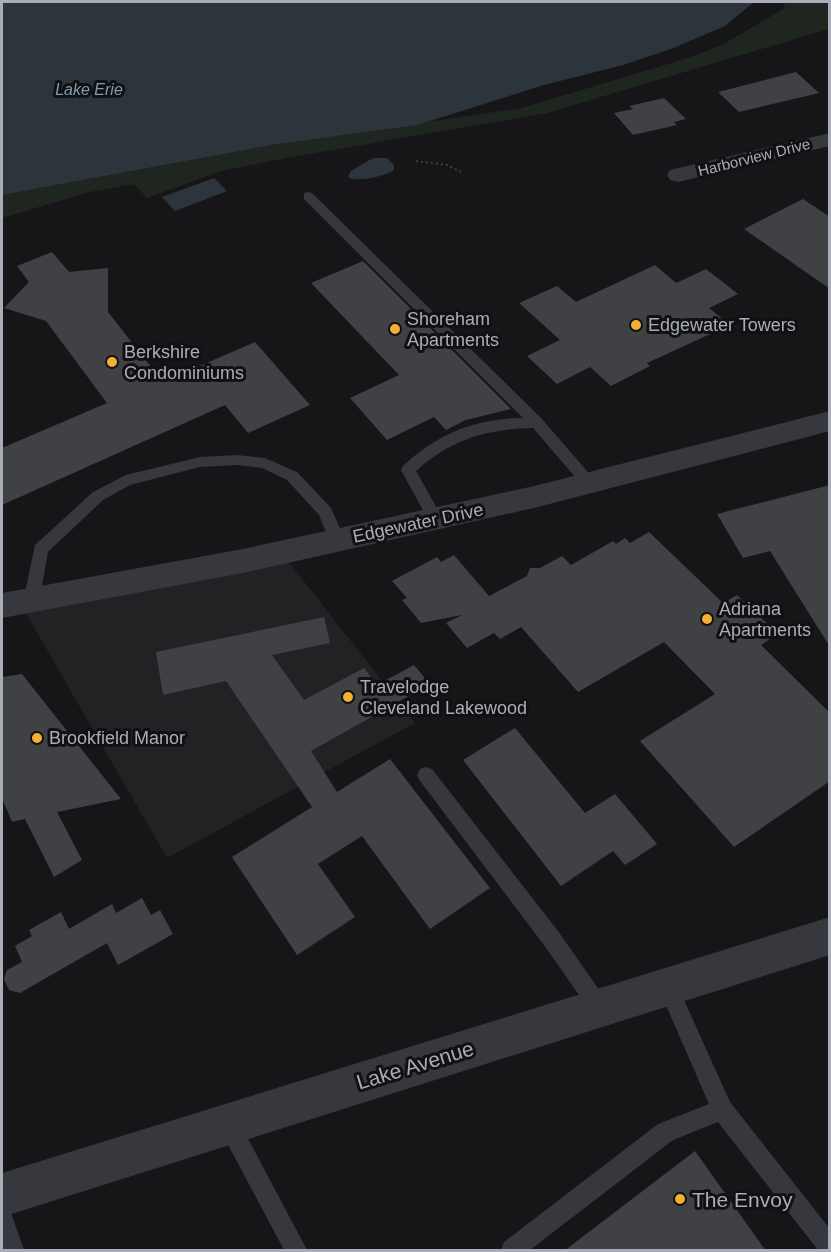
<svg xmlns="http://www.w3.org/2000/svg" width="831" height="1252" font-family="Helvetica,sans-serif">
	<style>
		.built { fill: #222225 }
		.green { fill: #1e261f }
		.water { fill: #2c353c }
		.building { fill: #404145 }
		.lines { fill: none; stroke-linecap: round; stroke-linejoin: round }
		.path { stroke: #3d3f44; stroke-width: 2; stroke-dasharray: 2 3; stroke-linecap: butt }
		.service { fill: #37383d; fill-rule: evenodd }
		.minor { fill: #37383d; fill-rule: evenodd }
		.tertiary { fill: #37383d; fill-rule: evenodd }
		.poi-dot { fill: #f2b134; stroke: #111113; stroke-width: 2 }
		.labels { text-anchor: middle; dominant-baseline: central; stroke-width: 6; stroke-linejoin: round; paint-order: stroke }
		.far-street-label { font-size: 15px; fill: #a8adb8; stroke: #111113 }
		.far-water-label { font-size: 16px; font-style: italic; fill: #7f9bb3; stroke: #111113 }
		.poi-label { font-size: 18px; fill: #a8adb8; stroke: #111113; text-anchor: start }
		.street-label { font-size: 18px; fill: #a8adb8; stroke: #111113 }
		.near-street-label { font-size: 21px; fill: #a8adb8; stroke: #111113 }
		.near-poi-label { font-size: 21px; fill: #a8adb8; stroke: #111113; text-anchor: start }
	</style>
	<rect width="100%" height="100%" fill="#161618"/>
	<!-- built -->
	<polygon class="built" points="281,552 415,723 167,858 20,603"/>
	<!-- green -->
	<polygon class="green" points="785,2 829,2 829,29 547,113 286,158 221,171 147,198 134,184 90,192 2,218 2,195 277,144 522,108 688,58 722,45 783,9"/>
	<!-- water -->
	<g class="water">
		<polygon points="2,2 754,2 725,26 671,49 623,65 544,85 417,125 277,144 2,195"/>
		<path d="M373,158h14l7,7v5c-8,6 -37,13 -46,7l3,-6z"/>
		<polygon points="214,178 227,191 175,211 162,197"/>
	</g>
	<!-- building -->
	<g class="building">
		<polygon points="796,72 819,93 739,112 718,92"/>
		<polygon points="664,98 686,119 674,122 677,125 633,135 614,113 633,109 629,106"/>
		<polygon points="803,199 830,217 830,289 744,229"/>
		<polygon points="52,252 69,272 108,268 108,312 163,382 255,342 310,405 248,433 225,405 2,505 2,448 107,403 46,321 4,308 29,282 17,266"/>
		<polygon points="363,261 511,409 466,420 446,430 434,417 387,440 350,398 399,375 311,283"/>
		<polygon points="655,265 676,283 706,269 738,294 709,308 730,325 647,363 650,366 611,386 590,367 557,384 527,356 560,340 519,303 557,286 576,302"/>
		<polygon points="830,485 830,647 770,551 743,558 717,514"/>
		<polygon points="649,532 723,603 737,595 778,634 761,645 830,713 830,781 734,847 640,741 715,694 664,642 578,692 521,627 500,639 494,633 467,648 446,623 462,615 421,623 402,600 407,598 392,581 437,557 441,562 454,555 489,596 527,576 530,568 540,568 562,556 571,565 613,541 616,544 625,538 630,543"/>
		<polygon points="324,617 330,643 272,655 304,700 364,668 377,685 414,665 430,684 311,751 337,792 390,759 490,888 430,929 362,836 318,864 355,917 297,955 232,857 312,807 226,681 163,695 156,652"/>
		<polygon points="22,674 121,799 57,812 82,860 54,877 25,819 12,822 2,798 2,677"/>
		<polygon points="515,728 585,813 615,794 657,844 625,865 613,851 561,886 463,760"/>
		<polygon points="142,898 151,915 160,910 173,934 118,965 107,943 20,993 9,990 4,979 7,970 22,962 15,946 32,936 29,930 61,912 69,929 112,904 116,913"/>
		<polygon points="695,1151 766,1251 564,1251"/>
	</g>
	<g class="lines">
		<!-- path -->
		<polyline class="path" points="416,161 447,165 461,172"/>
		<!-- service -->
		<g class="service">
			<path d="M308,192l4,1 230,226 51,59 3,4 -3,4h-10l-50,-58c-46,1 -82,11 -117,43l27,48 -3,4h-10l-29,-53 2,-4c34,-32 73,-48 120,-48l-219,-219v-6z"/>
			<polygon points="237,455 265,458 297,472 331,508 345,540 343,544 331,544 319,515 287,480 262,468 237,465 200,467 130,485 103,500 48,552 39,602 37,607 31,609 25,607 23,602 35,545 93,492 126,475 200,457"/>
			<polygon points="426,767 432,769 558,931 607,1001 610,1008 607,1015 600,1018 593,1015 544,945 420,781 417,775 420,769"/>
			<polygon points="668,977 675,980 730,1102 830,1229 830,1250 818,1250 718,1122 673,1140 530,1250 501,1250 504,1242 658,1124 709,1104 658,987 661,980"/>
			<polygon points="228,1113 236,1116 307,1250 284,1250 217,1124 220,1116"/>
			<polygon points="2,1207 10,1210 24,1250 2,1250"/>
		</g>
		<!-- minor -->
		<g class="minor">
			<polygon points="830,133 830,146 678,182 670,180 667,175 670,170"/>
			<polygon points="830,411 830,431 534,508 243,573 2,618 2,593 243,549 534,486"/>
		</g>
		<!-- tertiary -->
		<polygon class="tertiary" points="830,917 830,955 2,1217 2,1173"/>
	</g>
	<!-- markers -->
	<g class="poi-dot">
		<circle cx="636" cy="325" r="6"/>
		<circle cx="395" cy="329" r="6"/>
		<circle cx="112" cy="362" r="6"/>
		<circle cx="707" cy="619" r="6"/>
		<circle cx="348" cy="697" r="6"/>
		<circle cx="37" cy="738" r="6"/>
		<circle cx="680" cy="1199" r="6"/>
	</g>
	<g class="labels">
		<!-- far-street labels -->
		<g class="far-street-label">
			<text transform="translate(754 157) rotate(-14)">Harborview Drive</text>
		</g>
		<!-- far-water labels -->
		<g class="far-water-label">
			<text x="89" y="89">Lake Erie</text>
		</g>
		<!-- poi labels -->
		<g class="poi-label">
			<text x="407" y="319">Shoreham<tspan x="407" dy="21">Apartments</tspan></text>
			<text x="648" y="325">Edgewater Towers</text>
			<text x="124" y="352">Berkshire<tspan x="124" dy="21">Condominiums</tspan></text>
			<text x="719" y="609">Adriana<tspan x="719" dy="21">Apartments</tspan></text>
			<text x="360" y="687">Travelodge<tspan x="360" dy="21">Cleveland Lakewood</tspan></text>
			<text x="49" y="738">Brookfield Manor</text>
		</g>
		<!-- street labels -->
		<g class="street-label">
			<text transform="translate(418 523) rotate(-12)">Edgewater Drive</text>
		</g>
		<!-- near-street labels -->
		<g class="near-street-label">
			<text transform="translate(415 1065) rotate(-17)">Lake Avenue</text>
		</g>
		<!-- near-poi labels -->
		<g class="near-poi-label">
			<text x="692" y="1199">The Envoy</text>
		</g>
	</g>
	<!-- border -->
	<rect width="831" height="1252" fill="none" stroke="#a8adb8" stroke-width="6"/>
</svg>
